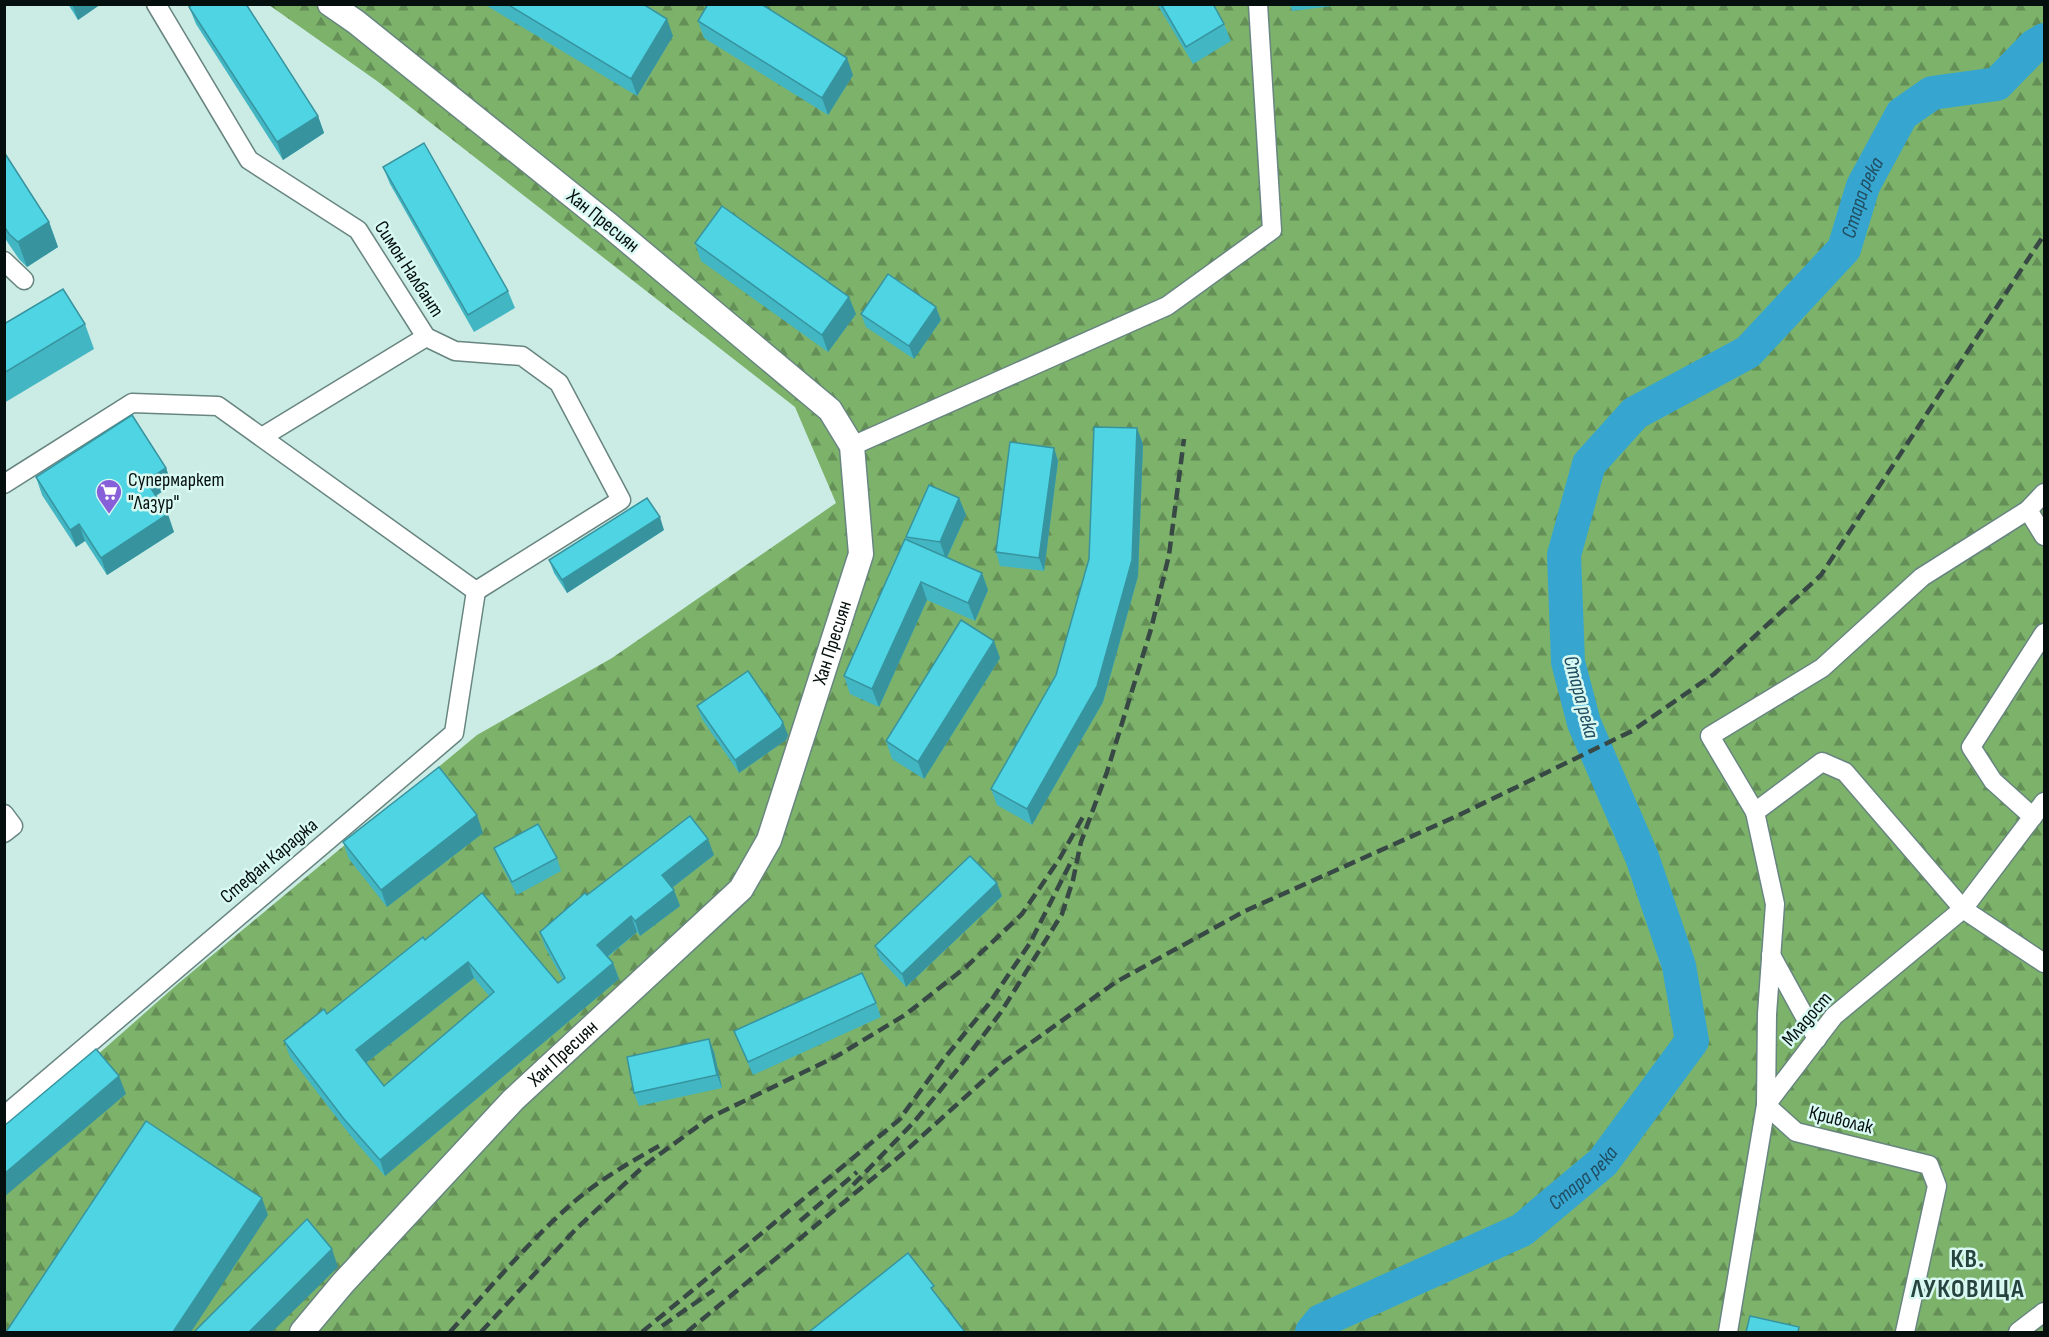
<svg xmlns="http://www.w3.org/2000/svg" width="2049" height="1337" font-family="'Sofia Sans Condensed',sans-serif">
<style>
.forest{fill:url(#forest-firs)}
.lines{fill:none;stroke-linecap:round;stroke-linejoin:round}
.river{stroke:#36a6d1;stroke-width:34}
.street-casing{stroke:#688580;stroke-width:21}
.secondary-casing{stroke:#688580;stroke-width:27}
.street{stroke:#fff;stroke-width:18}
.secondary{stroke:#fff;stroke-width:24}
.rail{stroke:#384845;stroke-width:4.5;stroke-dasharray:12 6;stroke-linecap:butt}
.wall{fill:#43b6c3;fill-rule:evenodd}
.shaded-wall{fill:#37949f}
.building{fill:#4ed4e3;stroke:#37949f;stroke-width:1.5;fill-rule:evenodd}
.labels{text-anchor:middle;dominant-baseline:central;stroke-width:5;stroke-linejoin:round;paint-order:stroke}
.street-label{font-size:20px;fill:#050f0d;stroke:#d8f8f2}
.poi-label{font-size:20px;fill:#050f0d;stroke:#d8f8f2;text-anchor:start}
.water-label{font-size:21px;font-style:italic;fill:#204d60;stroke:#d8f8f2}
.district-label{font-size:26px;font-weight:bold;letter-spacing:1.5px;fill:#27433e;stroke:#d8f8f2}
</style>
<defs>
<pattern id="forest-firs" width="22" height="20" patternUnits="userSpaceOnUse" patternTransform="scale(1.5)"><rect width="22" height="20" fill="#7cb26a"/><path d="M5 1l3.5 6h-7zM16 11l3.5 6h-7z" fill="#648f56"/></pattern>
</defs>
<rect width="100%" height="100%" fill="#cbebe5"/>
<path class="forest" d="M269,5H2044V1332H5L4,1137L180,982L477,735L612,658L836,503L795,407L377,81Z"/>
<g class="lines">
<path class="river" id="s1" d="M1312,1332L1321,1321L1522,1230L1603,1162L1692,1041L1679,966L1642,857L1584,723L1568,662L1564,555L1589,464L1635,413L1748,352L1844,249L1863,186L1902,114L1932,93L1997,84L2034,46L2044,40"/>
<g class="street-casing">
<g id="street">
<path d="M156,4L249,160L358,230L426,337L455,351L522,356L559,383L621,500L476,591"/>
<path d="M4,261L24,280"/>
<path d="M262,437L426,337"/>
<path d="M852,446L1167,306L1272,230L1258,4"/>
<path d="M4,484L132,403L218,406L476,591"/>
<path d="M2044,493L2028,510L1922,577L1822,668L1710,736L1755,812L1822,762L1845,772L1963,909L2044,963"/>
<path d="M2028,510L2044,536"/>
<path d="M1755,812L1775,904L1767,1014L1766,1105L1796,1132L1929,1165L1937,1186L1905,1332"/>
<path d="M4,814L13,826L4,833"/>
<path d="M2033,817L1993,781L1971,747L2044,633"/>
<path d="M1771,955L1817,1039"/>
<path d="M4,1116L454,733L476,591"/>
<path d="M1728,1332L1766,1105L1834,1016L1963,909L2044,802"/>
<path d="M2018,1332L2044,1312"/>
</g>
</g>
<g class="secondary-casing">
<g id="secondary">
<path id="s2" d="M302,1332L343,1283L513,1100L741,889L769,840L861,554L852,446L830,410L609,225L356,22L330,4"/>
</g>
</g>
<use href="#street" class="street"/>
<use href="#secondary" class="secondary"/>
<g class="rail">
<path d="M853,1185L914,1122L961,1065L1001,1012L1062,914L1073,880L1081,842L1107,772L1151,629L1169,555L1184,439"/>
<path d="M800,1221L857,1172"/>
<path d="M662,1326L714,1290"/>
<path d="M450,1332C488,1290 525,1246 567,1208C593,1184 628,1163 659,1146"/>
<path d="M481,1332L576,1229L645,1165L709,1118L837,1056L905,1015L966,967L1022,914L1060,858L1084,815"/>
<path d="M642,1332L899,1120L943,1060L988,1005L1030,943L1073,858"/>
<path d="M687,1332L901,1155L1004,1062L1116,982L1245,911L1457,816L1632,731L1714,674L1821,575L2044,235"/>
</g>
</g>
<g class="wall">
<path d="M68,4H101L78,20Z"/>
<path d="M484,4H643L673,36L637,96Z"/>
<path d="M1157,4H1213L1224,24L1231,41L1193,64Z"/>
<path d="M1290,4H1333V6L1292,11Z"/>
<path d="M189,7L318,116L324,133L283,160L196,24Z"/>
<path d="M698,21L853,75L828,115L704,38Z"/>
<path d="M4,152L49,222L58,247L27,267L19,259L4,237Z"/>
<path d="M383,167L508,291L515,308L474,332L390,184Z"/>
<path d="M695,243L856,314L828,352L701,261Z"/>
<path d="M861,314L941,320L914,359L866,327Z"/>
<path d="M4,324H85L94,349L4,403Z"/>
<path d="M1143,444L1138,576L1103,702L1032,825L997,805L991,789L1056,675Z"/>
<path d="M1054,448L1058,461L1044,571L1000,566L996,552Z"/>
<path d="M166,468L172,485L156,496L174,532L107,575L85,541L76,547L42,495L36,477Z"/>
<path d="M959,498L966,515L947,558L982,573L988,590L975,621L927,600L879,707L850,694L844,676L907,540L906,537Z"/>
<path d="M664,530L567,593L554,573L549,560Z"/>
<path d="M1000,658L924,779L892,759L886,741Z"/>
<path d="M697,706L788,735L786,740L739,773L702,719Z"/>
<path d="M483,833L387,907L349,859L343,842Z"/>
<path d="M494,848L557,858L561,871L517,895L499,861Z"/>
<path d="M714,855L672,888L680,906L640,936L637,932L608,957L613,963L619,979L385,1176L350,1135L290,1057L284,1041L327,1014L425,940L558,983L563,980L545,947L540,932L587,895ZM474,978L489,996L384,1086L366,1063Z"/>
<path d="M1002,896L906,987L880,959L875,946Z"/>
<path d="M876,1003L881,1017L753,1075L734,1031Z"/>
<path d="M709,1039L714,1052L722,1088L639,1106L634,1093Z"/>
</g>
<g class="shaded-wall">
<path d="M72,4H101L78,20Z"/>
<path d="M667,19L673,36L637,96L631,79Z"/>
<path d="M847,58L853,75L828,115L822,98Z"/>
<path d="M318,116L324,133L283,160L277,142Z"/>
<path d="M49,222L58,247L27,267L18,242Z"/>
<path d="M849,297L856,314L828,352L822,335Z"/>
<path d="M936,307L941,320L914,359L909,346Z"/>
<path d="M1137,428L1143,444L1138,576L1103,702L1032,825L1027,809Z"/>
<path d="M1054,448L1058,461L1044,571L1039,558Z"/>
<path d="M166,468L172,485L152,498L146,481Z"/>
<path d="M959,498L966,515L946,559L940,542Z"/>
<path d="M168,514L174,532L107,575L101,558Z"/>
<path d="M660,517L664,530L567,593L562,580Z"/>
<path d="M79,524L85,541L76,547L70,530Z"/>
<path d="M982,573L988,590L975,621L968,603Z"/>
<path d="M921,582L927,600L879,707L872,689Z"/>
<path d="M994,641L1000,658L924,779L918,762Z"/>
<path d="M783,722L788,735L786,740L739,773L735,760Z"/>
<path d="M477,815L483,833L387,907L381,890Z"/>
<path d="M708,839L714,855L668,891L662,875Z"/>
<path d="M997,883L1002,896L906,987L902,974Z"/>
<path d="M674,890L680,906L640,936L635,921Z"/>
<path d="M631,916L637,932L603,960L597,945Z"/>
<path d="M468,962L474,978L362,1066L356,1050Z"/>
<path d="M613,963L619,979L385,1176L380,1160Z"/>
<path d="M709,1039L714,1052L722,1088L717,1075Z"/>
<path d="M119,1076L126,1094L4,1197V1174Z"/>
<path d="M262,1198L268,1215L191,1332H173Z"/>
<path d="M332,1249L338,1267L272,1332H249Z"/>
</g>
<g class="building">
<path d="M193,4H246L318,116L277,142L189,7Z"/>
<path d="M507,4H643L667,19L631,79Z"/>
<path d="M708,4H761L847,58L822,98L698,21Z"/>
<path d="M1161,4H1213L1224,24L1186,47Z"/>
<path d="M424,143L508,291L468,315L383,167Z"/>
<path d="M4,152L49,222L18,242L9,234L4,226Z"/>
<path d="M722,206L849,297L822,335L695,243Z"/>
<path d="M888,274L936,307L909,346L861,314Z"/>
<path d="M63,289L85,324L4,373V324Z"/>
<path d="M132,415L166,468L146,481L168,514L101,558L79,524L70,530L36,477Z"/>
<path d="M1094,427L1137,428L1132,560L1097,686L1027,809L991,789L1056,675L1089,559Z"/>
<path d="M1010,442L1054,448L1039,558L996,552Z"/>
<path d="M929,485L959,498L940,542L906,537Z"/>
<path d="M647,498L660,517L562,580L549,560Z"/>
<path d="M905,539L982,573L968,603L921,582L872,689L844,676Z"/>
<path d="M961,620L994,641L918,762L886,741Z"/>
<path d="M748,671L783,722L781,727L735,760L697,706Z"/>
<path d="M439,767L477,815L381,890L343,842Z"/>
<path d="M690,816L708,839L662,875L674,890L635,921L631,916L597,945L613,963L380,1160L344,1119L284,1041L324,1009L327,1014L423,937L425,940L482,893L558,983L565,978L540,932L585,893L587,895ZM468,962L494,992L384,1086L356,1050Z"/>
<path d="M538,824L557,858L512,882L494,848Z"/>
<path d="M970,856L997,883L902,974L875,946Z"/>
<path d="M862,973L876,1003L748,1062L734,1031Z"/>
<path d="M709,1039L717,1075L634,1093L627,1057Z"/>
<path d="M96,1049L119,1076L4,1174V1126Z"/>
<path d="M146,1121L262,1198L173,1332H6Z"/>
<path d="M307,1219L332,1249L249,1332H194Z"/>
<path d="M908,1253L934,1286L931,1288L965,1332H809Z"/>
<path d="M1750,1316L1799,1327L1798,1332H1746Z"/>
</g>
<defs>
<g id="supermarket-pin" transform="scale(1.35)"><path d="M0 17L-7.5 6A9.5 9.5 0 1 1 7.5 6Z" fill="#875fd9" stroke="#d8f8f2"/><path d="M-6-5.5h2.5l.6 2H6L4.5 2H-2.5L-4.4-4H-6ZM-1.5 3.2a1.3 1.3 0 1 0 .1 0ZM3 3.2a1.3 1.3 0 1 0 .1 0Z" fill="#fff"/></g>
</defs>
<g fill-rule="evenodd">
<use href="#supermarket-pin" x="109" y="492"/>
</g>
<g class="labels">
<g class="street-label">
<text transform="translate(603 221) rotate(39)">Хан Пресиян</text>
<text transform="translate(409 269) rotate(57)">Симон Налбант</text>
<text stroke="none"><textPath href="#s2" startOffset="888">Хан Пресиян</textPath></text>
<text transform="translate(269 861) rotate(-40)">Стефан Караджа</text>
<text transform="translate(1807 1019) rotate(-49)">Младост</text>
<text stroke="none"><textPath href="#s2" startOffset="382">Хан Пресиян</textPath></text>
<text transform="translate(1841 1120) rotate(14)">Криволак</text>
</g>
<g class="poi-label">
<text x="128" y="480">Супермаркет<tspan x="128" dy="23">"Лазур"</tspan></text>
</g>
<g class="water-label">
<text stroke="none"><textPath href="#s1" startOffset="1485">Стара река</textPath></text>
<text transform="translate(1581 697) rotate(75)">Стара река</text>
<text stroke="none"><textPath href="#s1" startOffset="315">Стара река</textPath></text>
</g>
<g class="district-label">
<text x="1968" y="1259">КВ.<tspan x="1968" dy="30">ЛУКОВИЦА</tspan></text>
</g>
</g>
<rect width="2049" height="1337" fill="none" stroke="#050f0d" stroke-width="12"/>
</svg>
